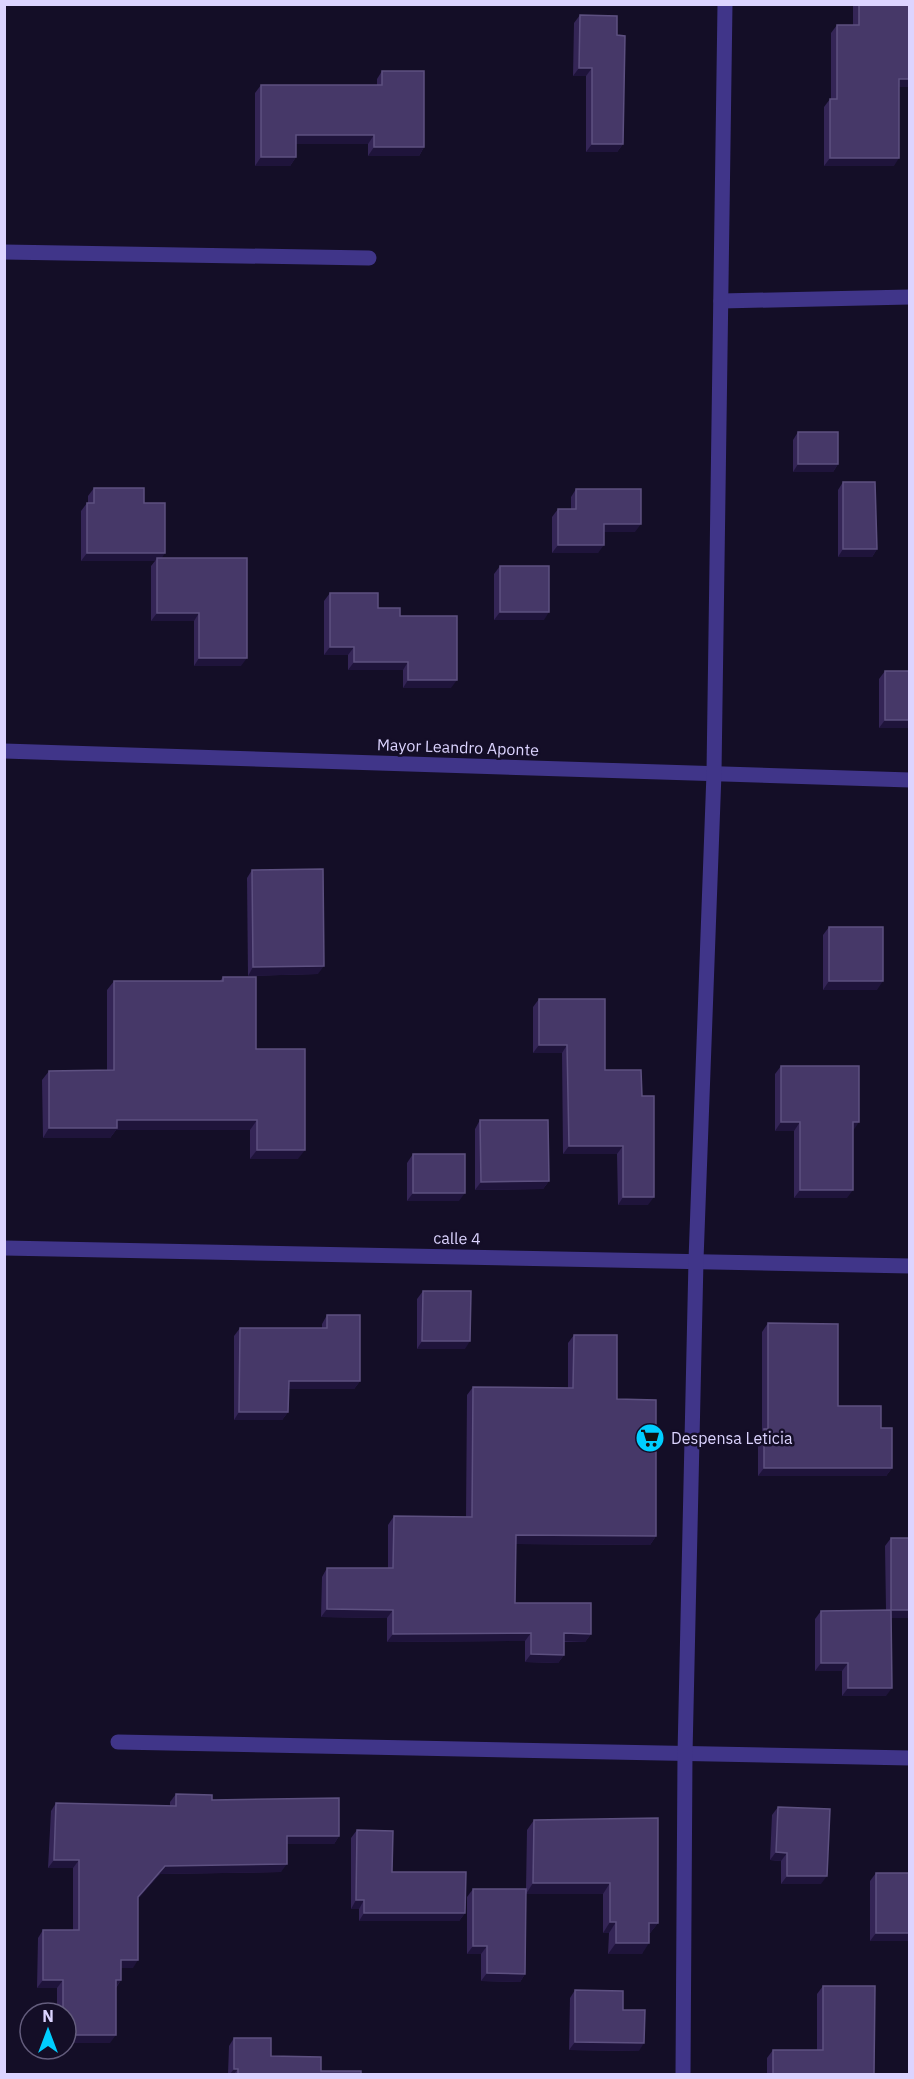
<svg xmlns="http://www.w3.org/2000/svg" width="914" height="2079" font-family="'IBM Plex Sans',sans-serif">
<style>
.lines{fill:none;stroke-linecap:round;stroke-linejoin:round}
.street{stroke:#403589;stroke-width:15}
.wall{fill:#342556}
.shaded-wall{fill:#1f143b}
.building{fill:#463868;stroke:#5d5080;stroke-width:1.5}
.labels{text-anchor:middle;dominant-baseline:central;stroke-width:5;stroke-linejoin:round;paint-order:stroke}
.street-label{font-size:16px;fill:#dcd4ff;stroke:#140e27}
.poi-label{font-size:16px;fill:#dcd4ff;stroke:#140e27;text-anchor:start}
</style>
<rect width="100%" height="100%" fill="#140e27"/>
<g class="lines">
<g class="street">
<path d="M4,252L369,258"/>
<path d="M721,301L910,297"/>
<path d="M4,751L910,780"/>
<path d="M4,1248L910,1266"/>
<path d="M118,1742L910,1758"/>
<path d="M683,2074L685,1754L696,1260L714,773L725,4"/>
</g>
</g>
<g class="wall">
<path d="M853,4H909V87H899L894,166H824V107L830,99H831V33L837,25H853Z"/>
<path d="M580,15L617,35L623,144L617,152H586V76H573L574,23Z"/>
<path d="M382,71L424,147L419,156H368V144H296V157L290,166H255V93L261,85H377V79Z"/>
<path d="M798,432L838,464L833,472H793V440Z"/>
<path d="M843,482L877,549L872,557H838V490Z"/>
<path d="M94,488L144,503L162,558L241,666H194V621H151V566L155,561H81V511L87,503H88V496Z"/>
<path d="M576,489L635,532H604L598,553H552V517L558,509H571V497Z"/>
<path d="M500,566L544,620H494V574Z"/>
<path d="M330,593L378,608L400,616L451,688H403V670H348V655H324V601Z"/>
<path d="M885,671L909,728H879V679Z"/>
<path d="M252,870L318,974L248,976L247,878Z"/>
<path d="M829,927L877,990H823V935Z"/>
<path d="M223,977L256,1049L298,1159H250V1130H116L110,1138H43L42,1080L49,1071L107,1070V990L114,981H220Z"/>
<path d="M539,999L605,1070L642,1096L648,1205H618L617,1154H563L562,1053H533V1007Z"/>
<path d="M781,1066L853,1130L847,1198H794V1131H775V1074Z"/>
<path d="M480,1120L549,1181L543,1189L475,1190V1129Z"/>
<path d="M413,1154L459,1201H407V1163Z"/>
<path d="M423,1291L465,1349H417V1299Z"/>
<path d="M327,1315L360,1381L354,1389H288V1412L282,1420H234V1336L240,1328H322V1324Z"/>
<path d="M768,1323L838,1406L881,1428L892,1468L886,1476H758V1437L762,1432V1332Z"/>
<path d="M574,1335L617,1399L656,1536L650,1545L516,1544L515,1603L591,1634L585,1642H564V1655L558,1663L525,1662V1641L387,1642V1618L321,1617L322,1577L327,1568H388V1525L394,1516L466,1517L467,1395L473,1387L568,1388V1343Z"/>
<path d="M891,1538H909V1618H891L886,1696H842V1671H815V1619L821,1611L886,1610L885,1546Z"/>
<path d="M176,1794L212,1800L339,1836L334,1844H287L281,1872L160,1874L138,1898L133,1968H121V1980L116,1988L110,2043H66V2013H57V1988H37L38,1938L43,1930H73V1868H48L51,1811L56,1803L170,1806V1802Z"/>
<path d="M778,1807L821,1884H781V1861L770,1860L772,1815Z"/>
<path d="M534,1820L658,1923L650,1933H649L642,1954H608L609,1933H603V1894H526L525,1974L520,1982L481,1981V1954H467V1897L473,1889H526L527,1830Z"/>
<path d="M357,1830L392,1872L465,1913L459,1921H359V1909H351V1838Z"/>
<path d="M876,1873L909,1941H870V1881Z"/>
<path d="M823,1986L874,2074H767V2058L773,2050H817V1994Z"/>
<path d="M575,1990L623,2010L639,2051L569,2050L570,1998Z"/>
<path d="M234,2038L271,2056L321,2071L361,2074H228L229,2046Z"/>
</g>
<g class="shaded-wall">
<path d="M579,68H592L586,76H573Z"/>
<path d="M899,79H909V87H894Z"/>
<path d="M296,135H374L368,144H290Z"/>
<path d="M592,144H623L617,152H586Z"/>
<path d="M374,147H424L419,156H368Z"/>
<path d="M261,157H296L290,166H255Z"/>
<path d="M830,158H899L894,166H824Z"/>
<path d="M798,464H838L833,472H793Z"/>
<path d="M604,524H641L635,532H598Z"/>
<path d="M558,545H604L598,553H552Z"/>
<path d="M843,549H877L872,557H838Z"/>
<path d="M87,553H165L160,561L157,558L155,561H81Z"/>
<path d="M500,612H549L544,620H494Z"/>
<path d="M157,613H199L194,621H151Z"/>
<path d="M330,647H354L348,655H324Z"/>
<path d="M199,658H247L241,666H194Z"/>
<path d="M354,662H408L403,670H348Z"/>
<path d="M408,680H457L451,688H403Z"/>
<path d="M885,720H909V728H879Z"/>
<path d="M324,966L318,974L248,976L253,967Z"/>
<path d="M829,981H883L877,990H823Z"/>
<path d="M539,1045H567L562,1053H533Z"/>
<path d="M117,1120H257L250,1130H116L110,1138H43L49,1128Z"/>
<path d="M781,1122H800L794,1131H775Z"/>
<path d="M853,1122H859L853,1131Z"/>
<path d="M569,1146H623L617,1154H563Z"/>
<path d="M257,1150H305L298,1159H250Z"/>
<path d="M549,1181L543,1189L475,1190L481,1182Z"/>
<path d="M800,1190H853L847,1198H794Z"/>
<path d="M413,1193H465L459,1201H407Z"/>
<path d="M623,1197H654L648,1205H618Z"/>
<path d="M422,1341H470L465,1349H417Z"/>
<path d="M289,1381H360L354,1389H283Z"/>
<path d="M239,1412H288L282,1420H234Z"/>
<path d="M764,1468H892L886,1476H758Z"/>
<path d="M516,1535L656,1536L650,1545L510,1544Z"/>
<path d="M327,1609L393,1610L387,1618L321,1617Z"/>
<path d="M891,1610H909V1618H886Z"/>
<path d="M531,1633L525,1641L387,1642L393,1634Z"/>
<path d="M564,1633L591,1634L585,1642L558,1641Z"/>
<path d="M531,1654L564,1655L558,1663L525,1662Z"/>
<path d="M821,1663H848L842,1671H815Z"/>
<path d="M848,1688H892L886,1696H842Z"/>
<path d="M287,1836H339L334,1844H281Z"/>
<path d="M776,1852L787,1853L781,1861L770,1860Z"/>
<path d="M54,1860H79L73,1868H48Z"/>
<path d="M287,1864L281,1872L160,1874L133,1905L138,1897L165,1866Z"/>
<path d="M787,1876H827L821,1884H781Z"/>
<path d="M533,1883H610L603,1894H526Z"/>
<path d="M356,1900H364L359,1909H351Z"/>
<path d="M364,1913H465L459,1921H359Z"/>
<path d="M610,1922H616L609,1933H603Z"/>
<path d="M649,1923H658L650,1933H642Z"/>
<path d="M876,1933H909V1941H870Z"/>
<path d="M616,1943H649L642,1954H608Z"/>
<path d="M473,1946H487L481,1954H467Z"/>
<path d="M121,1960H138L133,1968H115Z"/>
<path d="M487,1973L525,1974L520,1982L481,1981Z"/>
<path d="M43,1980H63L57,1988H37Z"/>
<path d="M116,1980H121L115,1988Z"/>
<path d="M66,2035H116L110,2043H66Z"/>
<path d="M575,2042L644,2043L639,2051L569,2050Z"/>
<path d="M234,2069H238L234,2074H230Z"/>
</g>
<g class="building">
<path d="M859,4H909V79H899V158H830V99H837V25H859Z"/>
<path d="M580,15L617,16V35L625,36L623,144H592V68H579Z"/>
<path d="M382,71H424V147H374V135H296V157H261V85H382Z"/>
<rect x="798" y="432" width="40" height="32"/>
<path d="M843,482H875L877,549H843Z"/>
<path d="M94,488H144V503H165V553H87V503H94Z"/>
<path d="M576,489H641V524H604V545H558V509H576Z"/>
<path d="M157,558H247V658H199V613H157Z"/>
<rect x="500" y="566" width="49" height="46"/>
<path d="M330,593H378V608H400V616H457V680H408V662H354V647H330Z"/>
<rect x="885" y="671" width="24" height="49"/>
<path d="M323,869L324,966L253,967L252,870Z"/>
<rect x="829" y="927" width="54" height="54"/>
<path d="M223,977H256V1049H305V1150H257V1120H117V1128H49V1071L114,1070V981H223Z"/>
<path d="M539,999H605V1070H641L642,1096H654V1197H623V1146H569L567,1045H539Z"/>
<path d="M781,1066H859V1122H853V1190H800V1122H781Z"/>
<path d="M480,1120H548L549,1181L481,1182Z"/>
<rect x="413" y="1154" width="52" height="39"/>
<path d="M423,1291H471L470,1341H422Z"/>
<path d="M327,1315H360V1381H289L288,1412H239L240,1328H327Z"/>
<path d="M768,1323L838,1324V1406H881V1428H892V1468H764V1429H768Z"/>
<path d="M574,1335H617V1399L656,1400V1536L516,1535L515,1603H591V1634L564,1633V1655L531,1654V1633L393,1634V1610L327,1609V1568H393L394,1516L472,1517L473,1387L573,1388Z"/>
<rect x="891" y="1538" width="18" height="72"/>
<path d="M891,1610L892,1688H848V1663H821V1611Z"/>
<path d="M176,1794L212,1795V1800L339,1798V1836H287V1864L165,1866L138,1897V1960H121V1980H116V2035H66V2013H63V1980H43V1930H79V1860H54L56,1803L176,1806Z"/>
<path d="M778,1807L830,1809L827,1876H787V1853L776,1852Z"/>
<path d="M658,1818V1923H649V1943H616V1922H610V1883H533L534,1820Z"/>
<path d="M357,1830L393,1831L392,1872H466L465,1913H364V1900H356Z"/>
<rect x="876" y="1873" width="33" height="60"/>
<path d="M473,1889H526L525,1974L487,1973V1946H473Z"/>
<path d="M823,1986H875L874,2074H773V2050H823Z"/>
<path d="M575,1990L623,1991V2010H645L644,2043L575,2042Z"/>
<path d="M234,2038H271V2056L321,2057V2071H361V2074H238V2069H234Z"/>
</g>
<defs>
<g id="supermarket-disc" transform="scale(1.5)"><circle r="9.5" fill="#00ceff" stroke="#140e27"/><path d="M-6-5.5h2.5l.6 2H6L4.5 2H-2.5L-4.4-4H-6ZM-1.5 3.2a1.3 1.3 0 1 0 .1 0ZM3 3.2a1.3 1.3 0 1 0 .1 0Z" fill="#111"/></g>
</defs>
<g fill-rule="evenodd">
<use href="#supermarket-disc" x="650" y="1438"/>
</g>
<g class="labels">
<g class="street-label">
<text transform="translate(458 747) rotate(2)">Mayor Leandro Aponte</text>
<text transform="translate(457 1238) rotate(1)">calle 4</text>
</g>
<g class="poi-label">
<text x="671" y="1438">Despensa Leticia</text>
</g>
</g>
<rect width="914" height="2079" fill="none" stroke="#dcd4ff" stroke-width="12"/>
<g transform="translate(48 2031)"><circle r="28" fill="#140e27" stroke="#645d7d" stroke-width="1.5"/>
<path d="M0-4.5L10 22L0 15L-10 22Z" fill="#00ceff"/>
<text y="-9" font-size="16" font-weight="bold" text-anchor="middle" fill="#dcd4ff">N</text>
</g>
</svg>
